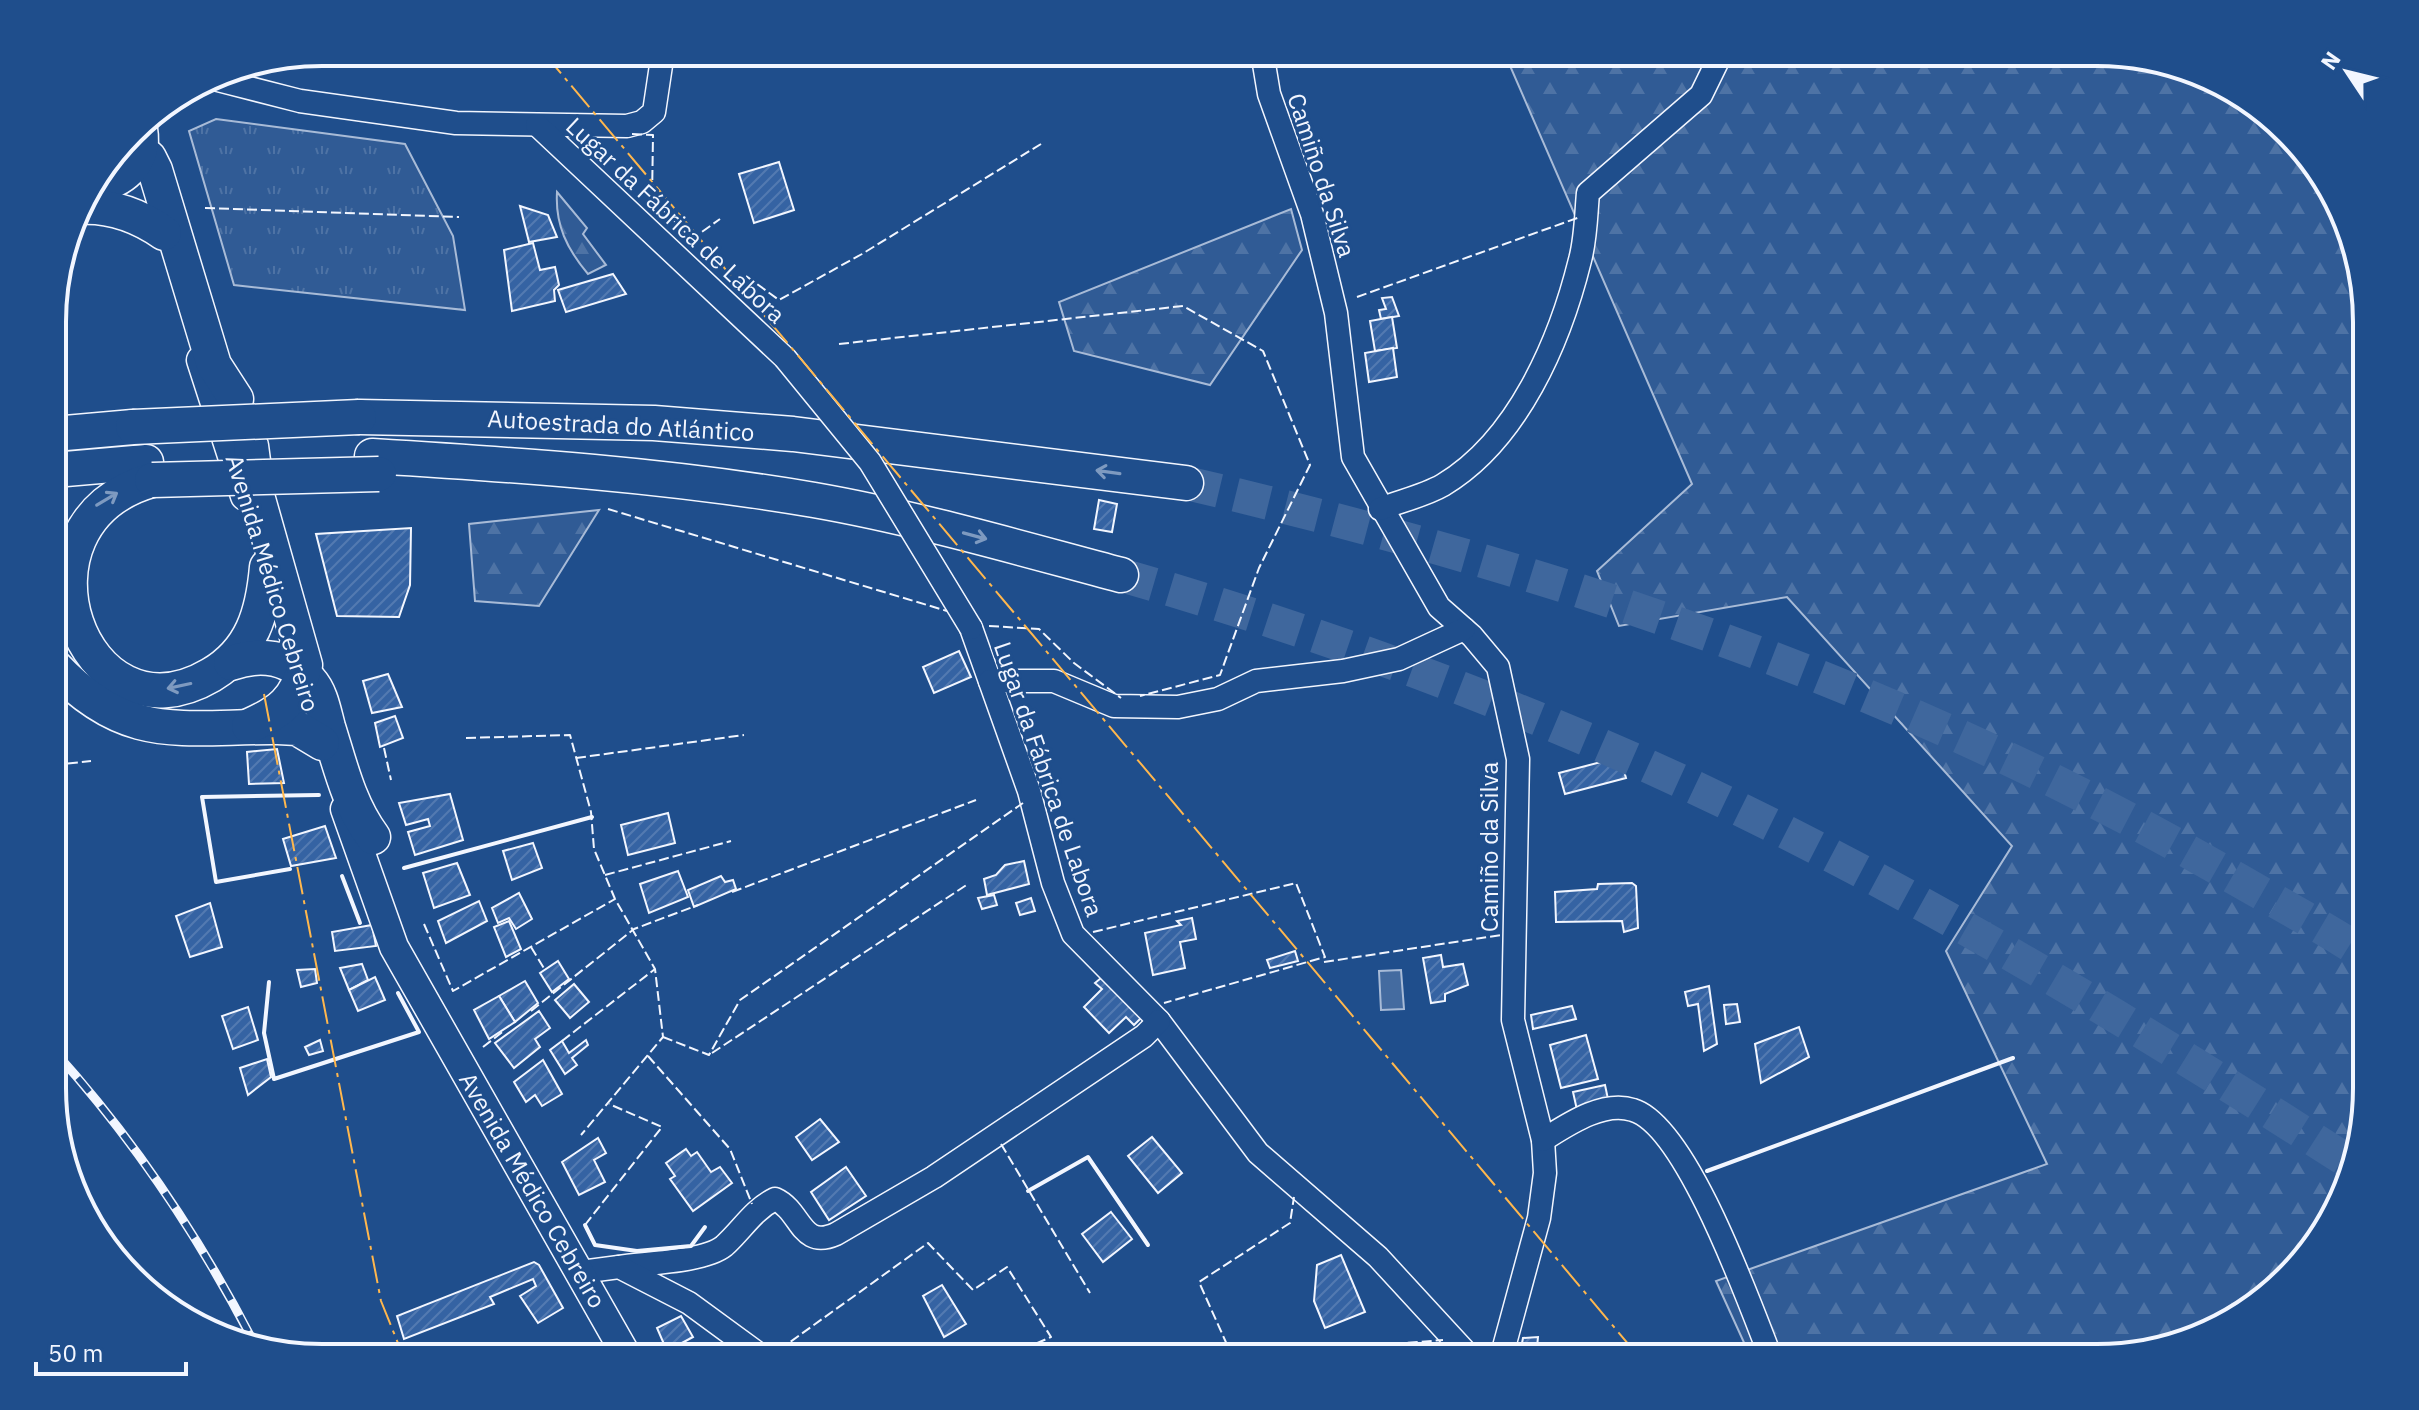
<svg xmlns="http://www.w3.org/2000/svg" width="2419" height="1410" font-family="'IBM Plex Sans',sans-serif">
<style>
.grass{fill:url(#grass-tufts);stroke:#a8bbd7;stroke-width:2}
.forest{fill:url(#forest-firs);stroke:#a8bbd7;stroke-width:2}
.water{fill:#446ba0;stroke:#a8bbd7;stroke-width:2}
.building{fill:url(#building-hatch);stroke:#f2f6ff;stroke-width:2}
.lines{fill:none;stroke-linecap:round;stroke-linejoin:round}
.highway-tunnel{stroke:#3f679d;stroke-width:34;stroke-dasharray:34 17;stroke-linecap:butt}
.minor-casing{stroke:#f2f6ff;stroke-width:25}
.major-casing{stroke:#f2f6ff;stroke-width:31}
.highway-casing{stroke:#f2f6ff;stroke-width:37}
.minor{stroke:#1f4e8c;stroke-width:22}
.major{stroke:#1f4e8c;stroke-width:28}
.highway{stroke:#1f4e8c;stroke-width:34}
.rail-casing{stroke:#f2f6ff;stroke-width:9}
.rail{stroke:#1f4e8c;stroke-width:6;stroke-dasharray:18;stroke-linecap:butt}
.minor-bridge-casing{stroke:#f2f6ff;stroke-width:25;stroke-linecap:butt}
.highway-bridge-casing{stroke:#f2f6ff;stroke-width:37;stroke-linecap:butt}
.minor-bridge{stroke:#1f4e8c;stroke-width:22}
.highway-bridge{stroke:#1f4e8c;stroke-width:34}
.fence{stroke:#f2f6ff;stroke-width:2;stroke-dasharray:10 4;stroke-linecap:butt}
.wall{stroke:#f2f6ff;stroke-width:4}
.power{stroke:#ffb74d;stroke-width:2;stroke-dasharray:28 6 4 6;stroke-linecap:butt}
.oneway{stroke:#7e9ac0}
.labels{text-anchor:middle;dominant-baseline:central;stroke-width:6;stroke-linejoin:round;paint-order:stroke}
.street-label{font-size:24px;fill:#f2f6ff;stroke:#1f4e8c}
.rim{fill:none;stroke:#f2f6ff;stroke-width:4}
</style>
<defs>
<pattern id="grass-tufts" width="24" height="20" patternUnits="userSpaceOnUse" patternTransform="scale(2)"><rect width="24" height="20" fill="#305b95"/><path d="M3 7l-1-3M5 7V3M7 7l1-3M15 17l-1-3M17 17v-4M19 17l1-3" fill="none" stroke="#4e73a5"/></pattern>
<pattern id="forest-firs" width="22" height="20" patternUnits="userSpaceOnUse" patternTransform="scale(2)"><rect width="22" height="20" fill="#305b95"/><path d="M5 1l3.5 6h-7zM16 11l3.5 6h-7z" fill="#4e73a5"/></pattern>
<pattern id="building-hatch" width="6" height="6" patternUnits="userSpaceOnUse" patternTransform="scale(2)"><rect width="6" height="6" fill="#3563a3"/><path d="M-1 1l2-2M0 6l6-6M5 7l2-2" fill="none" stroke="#537ab1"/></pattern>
</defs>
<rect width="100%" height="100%" fill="#1f4e8c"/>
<path class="grass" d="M216,119L405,144L453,236L465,310L234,285L189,131Z"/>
<g class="forest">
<path d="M1504,52H2098L2233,88L2322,172L2366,304V1106L2331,1224L2233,1322L2115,1357L1751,1358L1716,1281L2047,1164L1946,951L2012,846L1787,597L1619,626L1597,571L1692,484Z"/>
<path d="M557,192L587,228L583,234L606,265L588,274C567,249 555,225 557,192Z"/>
<path d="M1291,209L1302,250L1210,385L1074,351L1059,302Z"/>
<path d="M599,510L539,606L475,601L469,524Z"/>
</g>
<path class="water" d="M1401,970L1404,1009L1381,1010L1379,971Z"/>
<g class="building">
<path d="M779,162L794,210L754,223L739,174Z"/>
<path d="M520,206L548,215L557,237L529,242Z"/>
<path d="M533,243L540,270L555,267L559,285L554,290L555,301L512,311L504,250Z"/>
<path d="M613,274L626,294L566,312L558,290Z"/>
<path d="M1392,297L1399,316L1381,319L1379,310L1386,309L1382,298Z"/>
<path d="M1392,317L1397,348L1375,351L1370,321Z"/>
<path d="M1393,348L1397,377L1369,382L1365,353Z"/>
<path d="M1099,500L1117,504L1112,532L1094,529Z"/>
<path d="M411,528L410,585L399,617L337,616L316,534Z"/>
<path d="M959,651L971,677L934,693L923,667Z"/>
<path d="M388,674L402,707L372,713L363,681Z"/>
<path d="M395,716L403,738L380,747L375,723Z"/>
<path d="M277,749L284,783L249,784L247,752Z"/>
<path d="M1620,757L1626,778L1565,794L1559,773Z"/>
<path d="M450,794L463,840L415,855L408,832L430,826L428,819L406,825L399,803Z"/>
<path d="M668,813L675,843L628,855L621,825Z"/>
<path d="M325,826L336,858L291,866L283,839Z"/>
<path d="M533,843L542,868L512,880L503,851Z"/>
<path d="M1024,861L1029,884L987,895L984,879L996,875L1005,865Z"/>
<path d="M457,863L470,895L434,908L423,873Z"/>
<path d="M678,871L688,897L649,913L640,884Z"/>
<path d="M721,876L725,882L733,880L736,889L694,907L688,890Z"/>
<path d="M1632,883L1636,886L1638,928L1624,932L1622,921L1556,922L1555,892L1597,889L1598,884Z"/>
<path d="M519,893L532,919L516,929L509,918L498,923L492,908Z"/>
<path d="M994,895L997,905L982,909L978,898Z"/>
<path d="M1031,898L1035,911L1020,915L1016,903Z"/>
<path d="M479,901L487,921L446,943L438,921Z"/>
<path d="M210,903L222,947L190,957L176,916Z"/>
<path d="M1192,918L1196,939L1180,942L1185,968L1153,975L1145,933L1181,925L1177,921Z"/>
<path d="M509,921L521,949L506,957L494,927Z"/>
<path d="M372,925L376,946L335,951L332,932Z"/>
<path d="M1295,951L1298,961L1270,968L1267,960Z"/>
<path d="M1441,955L1443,967L1463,964L1468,985L1445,994V1001L1431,1003L1423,958Z"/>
<path d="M558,961L569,979L552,992L540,973Z"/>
<path d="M362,964L368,980L349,990L340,968Z"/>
<path d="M315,969L317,983L301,987L297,970Z"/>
<path d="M375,977L385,1000L358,1011L349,990Z"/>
<path d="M1101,978L1142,1017L1134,1025L1126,1017L1109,1033L1084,1007L1102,989L1095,983Z"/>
<path d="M525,981L538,1003L515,1022L499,996Z"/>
<path d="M574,984L589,1002L570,1018L555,1000Z"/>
<path d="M1709,986L1717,1044L1704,1051L1698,1004L1688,1006L1685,992Z"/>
<path d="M499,996L515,1022L489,1039L474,1010Z"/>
<path d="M1737,1004L1740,1022L1726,1024L1724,1005Z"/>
<path d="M1572,1006L1576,1019L1533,1029L1531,1015Z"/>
<path d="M248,1007L258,1040L233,1049L222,1016Z"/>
<path d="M539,1011L550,1028L535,1039L540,1047L514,1068L495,1043Z"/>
<path d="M1799,1027L1809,1057L1761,1083L1755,1044Z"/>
<path d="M1586,1035L1598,1079L1561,1088L1550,1045Z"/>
<path d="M320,1040L323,1051L309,1055L305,1047Z"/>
<path d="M586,1040L588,1045L572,1058L577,1065L565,1074L550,1050L562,1041L569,1053Z"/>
<path d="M267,1059L271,1077L248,1095L240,1068Z"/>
<path d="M543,1060L562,1094L542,1106L535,1095L526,1102L514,1082Z"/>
<path d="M1605,1085L1608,1099L1577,1110L1573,1092Z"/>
<path d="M820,1119L839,1142L812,1160L796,1137Z"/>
<path d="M1152,1137L1182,1173L1158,1193L1128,1156Z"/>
<path d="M598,1138L606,1153L594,1160L605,1182L579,1195L562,1162Z"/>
<path d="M686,1149L691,1156L697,1152L711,1172L720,1167L732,1183L693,1211L670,1179L675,1176L666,1163Z"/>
<path d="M846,1167L866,1196L829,1220L811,1192Z"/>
<path d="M1111,1212L1132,1239L1103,1262L1082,1234Z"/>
<path d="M1341,1255L1365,1312L1325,1328L1314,1301L1317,1265Z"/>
<path d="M534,1262L539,1265L563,1308L538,1323L520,1296L536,1286L533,1279L490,1297L494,1304L404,1339L397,1316Z"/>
<path d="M942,1285L966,1324L944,1337L923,1296Z"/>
<path d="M681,1316L693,1337L667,1351L657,1328Z"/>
<path d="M1538,1337L1536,1358H1519L1523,1338Z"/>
</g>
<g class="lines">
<g class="highway-tunnel">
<path d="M1186,483C1555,569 1905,686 2233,877C2278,903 2323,927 2366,955"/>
<path d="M1121,575C1327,634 1532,709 1725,802C1942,907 2147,1032 2349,1162"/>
</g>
<g class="minor-casing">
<g id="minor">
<path d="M1262,52L1269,94L1312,214L1336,313L1353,457L1439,607L1472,636L1498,667L1518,759L1513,1020L1543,1140L1545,1173L1539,1218L1501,1358"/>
<path d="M210,78L300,101L456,123L627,126L642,122L654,112L663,52"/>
<path d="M537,125L785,358"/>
<path d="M1380,509C1400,501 1424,496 1443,485C1518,440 1560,341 1580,260C1586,238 1586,214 1588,193L1701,95L1722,52"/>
<path d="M971,628L1029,791L1053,883L1073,934L1159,1021L1258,1153L1378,1257L1471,1358"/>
<path d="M990,681H1054L1114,706L1178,707L1218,699L1256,681L1343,671L1399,659L1464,629"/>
<path d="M1543,1140C1567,1125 1603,1100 1633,1110C1687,1126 1750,1305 1771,1358"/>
<path d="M619,1267C645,1263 704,1262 724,1246C742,1230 753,1210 775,1199C802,1211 800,1250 836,1234L934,1177L1144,1036L1159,1021"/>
<path d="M581,1272L619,1267L689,1303L764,1358"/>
<path d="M337,1358H365"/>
</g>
</g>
<g class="major-casing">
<g id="major">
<path d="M201,360L245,496"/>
<path d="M345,809L394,947L628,1358"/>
</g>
</g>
<g class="highway-casing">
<g id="highway">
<path d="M127,141L149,158L155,170L214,365L236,399"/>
<path d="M91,187C121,182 146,164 140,129"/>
<path d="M79,207C111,205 138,215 164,233"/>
<path d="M359,417L654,423L793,434L1186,483"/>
<path d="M54,434L133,427"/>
<path d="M372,456C520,465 667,475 814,500C917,518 1019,548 1121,575"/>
<path d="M54,470L146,462"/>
<path d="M152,480C0,523 82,751 211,675C252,651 263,613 267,567"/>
<path d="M231,663C260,653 289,656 310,681C321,693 324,713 328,727C340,765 349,805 373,837"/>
<path d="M54,666C128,745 182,726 278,727L297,728L322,743"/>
<path d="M249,726C279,713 297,700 305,665L258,499L251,446"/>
</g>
</g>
<use href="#minor" class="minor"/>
<use href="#major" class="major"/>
<use href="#highway" class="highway"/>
<g class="rail-casing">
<path id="rail" d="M54,1051C132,1137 199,1237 252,1339"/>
</g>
<use href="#rail" class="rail"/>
<g class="minor-bridge-casing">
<path id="minor-bridge" d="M785,358L870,462L971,628"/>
</g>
<g class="highway-bridge-casing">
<g id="highway-bridge">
<path d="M133,427L359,417"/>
<path d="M152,480L379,474"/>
</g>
</g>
<use href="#minor-bridge" class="minor-bridge"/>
<use href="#highway-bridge" class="highway-bridge"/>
<g class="fence">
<path d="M632,134L653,135L652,199L692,239L720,219"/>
<path d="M205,208L459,217"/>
<path d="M746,276L779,300L862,254L1041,144"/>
<path d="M1357,297L1580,217"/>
<path d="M839,344L1183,306L1263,351L1310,465L1259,568L1220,675L1140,696"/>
<path d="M608,509L947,611"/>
<path d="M989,626L1039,629L1074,663L1121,698"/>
<path d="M466,738L570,735L591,812L594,849L615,899L655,969L663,1037L581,1135"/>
<path d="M384,748L391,780"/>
<path d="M576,758L744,735"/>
<path d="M54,765L91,761"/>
<path d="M605,875L731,841"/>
<path d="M732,892L976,800"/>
<path d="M424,924L453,991L615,899"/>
<path d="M1093,932L1296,883L1325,957L1164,1003"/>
<path d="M531,947L545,970"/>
<path d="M1324,962L1501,935"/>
<path d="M531,1011L634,929L698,905"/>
<path d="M663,1037L709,1055L740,1000L1023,803"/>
<path d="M562,1041L655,969"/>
<path d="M483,1047L505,1030"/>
<path d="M712,1053L968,884"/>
<path d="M648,1056L730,1149L752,1204"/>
<path d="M1001,1144L1090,1293"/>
<path d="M585,1225L662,1127L609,1104"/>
<path d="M790,1358L779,1350L928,1243L973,1290L1007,1267L1051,1337L1003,1358"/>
<path d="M1233,1358L1199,1282L1290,1223L1294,1197"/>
<path d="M1283,1358L1315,1350L1443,1340"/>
</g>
<g class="wall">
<path d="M404,868L592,817"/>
<path d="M290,869L216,882L202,797L319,795"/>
<path d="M342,876L360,923"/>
<path d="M269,982L264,1033L274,1079L419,1032L398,993"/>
<path d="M1707,1171L2013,1058"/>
<path d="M1028,1191L1088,1157L1148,1245"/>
<path d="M585,1225L595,1245L637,1251L691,1246L705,1227"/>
</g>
<g class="power">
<path d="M543,52L1640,1358"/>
<path d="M264,694L381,1301L404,1358"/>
</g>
</g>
<defs><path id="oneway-shaft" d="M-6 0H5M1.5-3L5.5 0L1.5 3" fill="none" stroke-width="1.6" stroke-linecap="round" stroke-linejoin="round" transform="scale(2)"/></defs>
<g class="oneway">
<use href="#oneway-shaft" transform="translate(1108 472) rotate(-172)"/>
<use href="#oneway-shaft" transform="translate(107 499) rotate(-31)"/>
<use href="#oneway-shaft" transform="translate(975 536) rotate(15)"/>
<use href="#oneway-shaft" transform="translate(179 686) rotate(168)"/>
</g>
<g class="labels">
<g class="street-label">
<text transform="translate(1322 175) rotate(72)">Camiño da Silva</text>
<text transform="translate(676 220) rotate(43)">Lugar da Fábrica de Labora</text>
<text transform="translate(621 425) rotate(3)">Autoestrada do Atlántico</text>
<text transform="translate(273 583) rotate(73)">Avenida Médico Cebreiro</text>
<text transform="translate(1049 779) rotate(71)">Lugar da Fábrica de Labora</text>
<text transform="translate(1489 847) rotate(-90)">Camiño da Silva</text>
<text transform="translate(533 1190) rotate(60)">Avenida Médico Cebreiro</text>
</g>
</g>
<path d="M0 0H2419V1410H0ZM322 66H2097A256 256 0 0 1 2353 322V1088A256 256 0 0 1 2097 1344H322A256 256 0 0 1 66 1088V322A256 256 0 0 1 322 66Z" fill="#1f4e8c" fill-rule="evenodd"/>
<path class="rim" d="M322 66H2097A256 256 0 0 1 2353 322V1088A256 256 0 0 1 2097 1344H322A256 256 0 0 1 66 1088V322A256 256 0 0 1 322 66Z"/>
<g transform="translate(2347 72) rotate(305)" stroke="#1f4e8c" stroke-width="6" paint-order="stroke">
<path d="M0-6L14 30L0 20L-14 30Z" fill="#f2f6ff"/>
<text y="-12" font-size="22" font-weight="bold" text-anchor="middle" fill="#f2f6ff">N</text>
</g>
<path d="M36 1362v12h150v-12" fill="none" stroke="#f2f6ff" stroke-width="4"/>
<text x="48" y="1362" font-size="24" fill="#f2f6ff" stroke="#1f4e8c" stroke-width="6" paint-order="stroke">50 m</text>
</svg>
